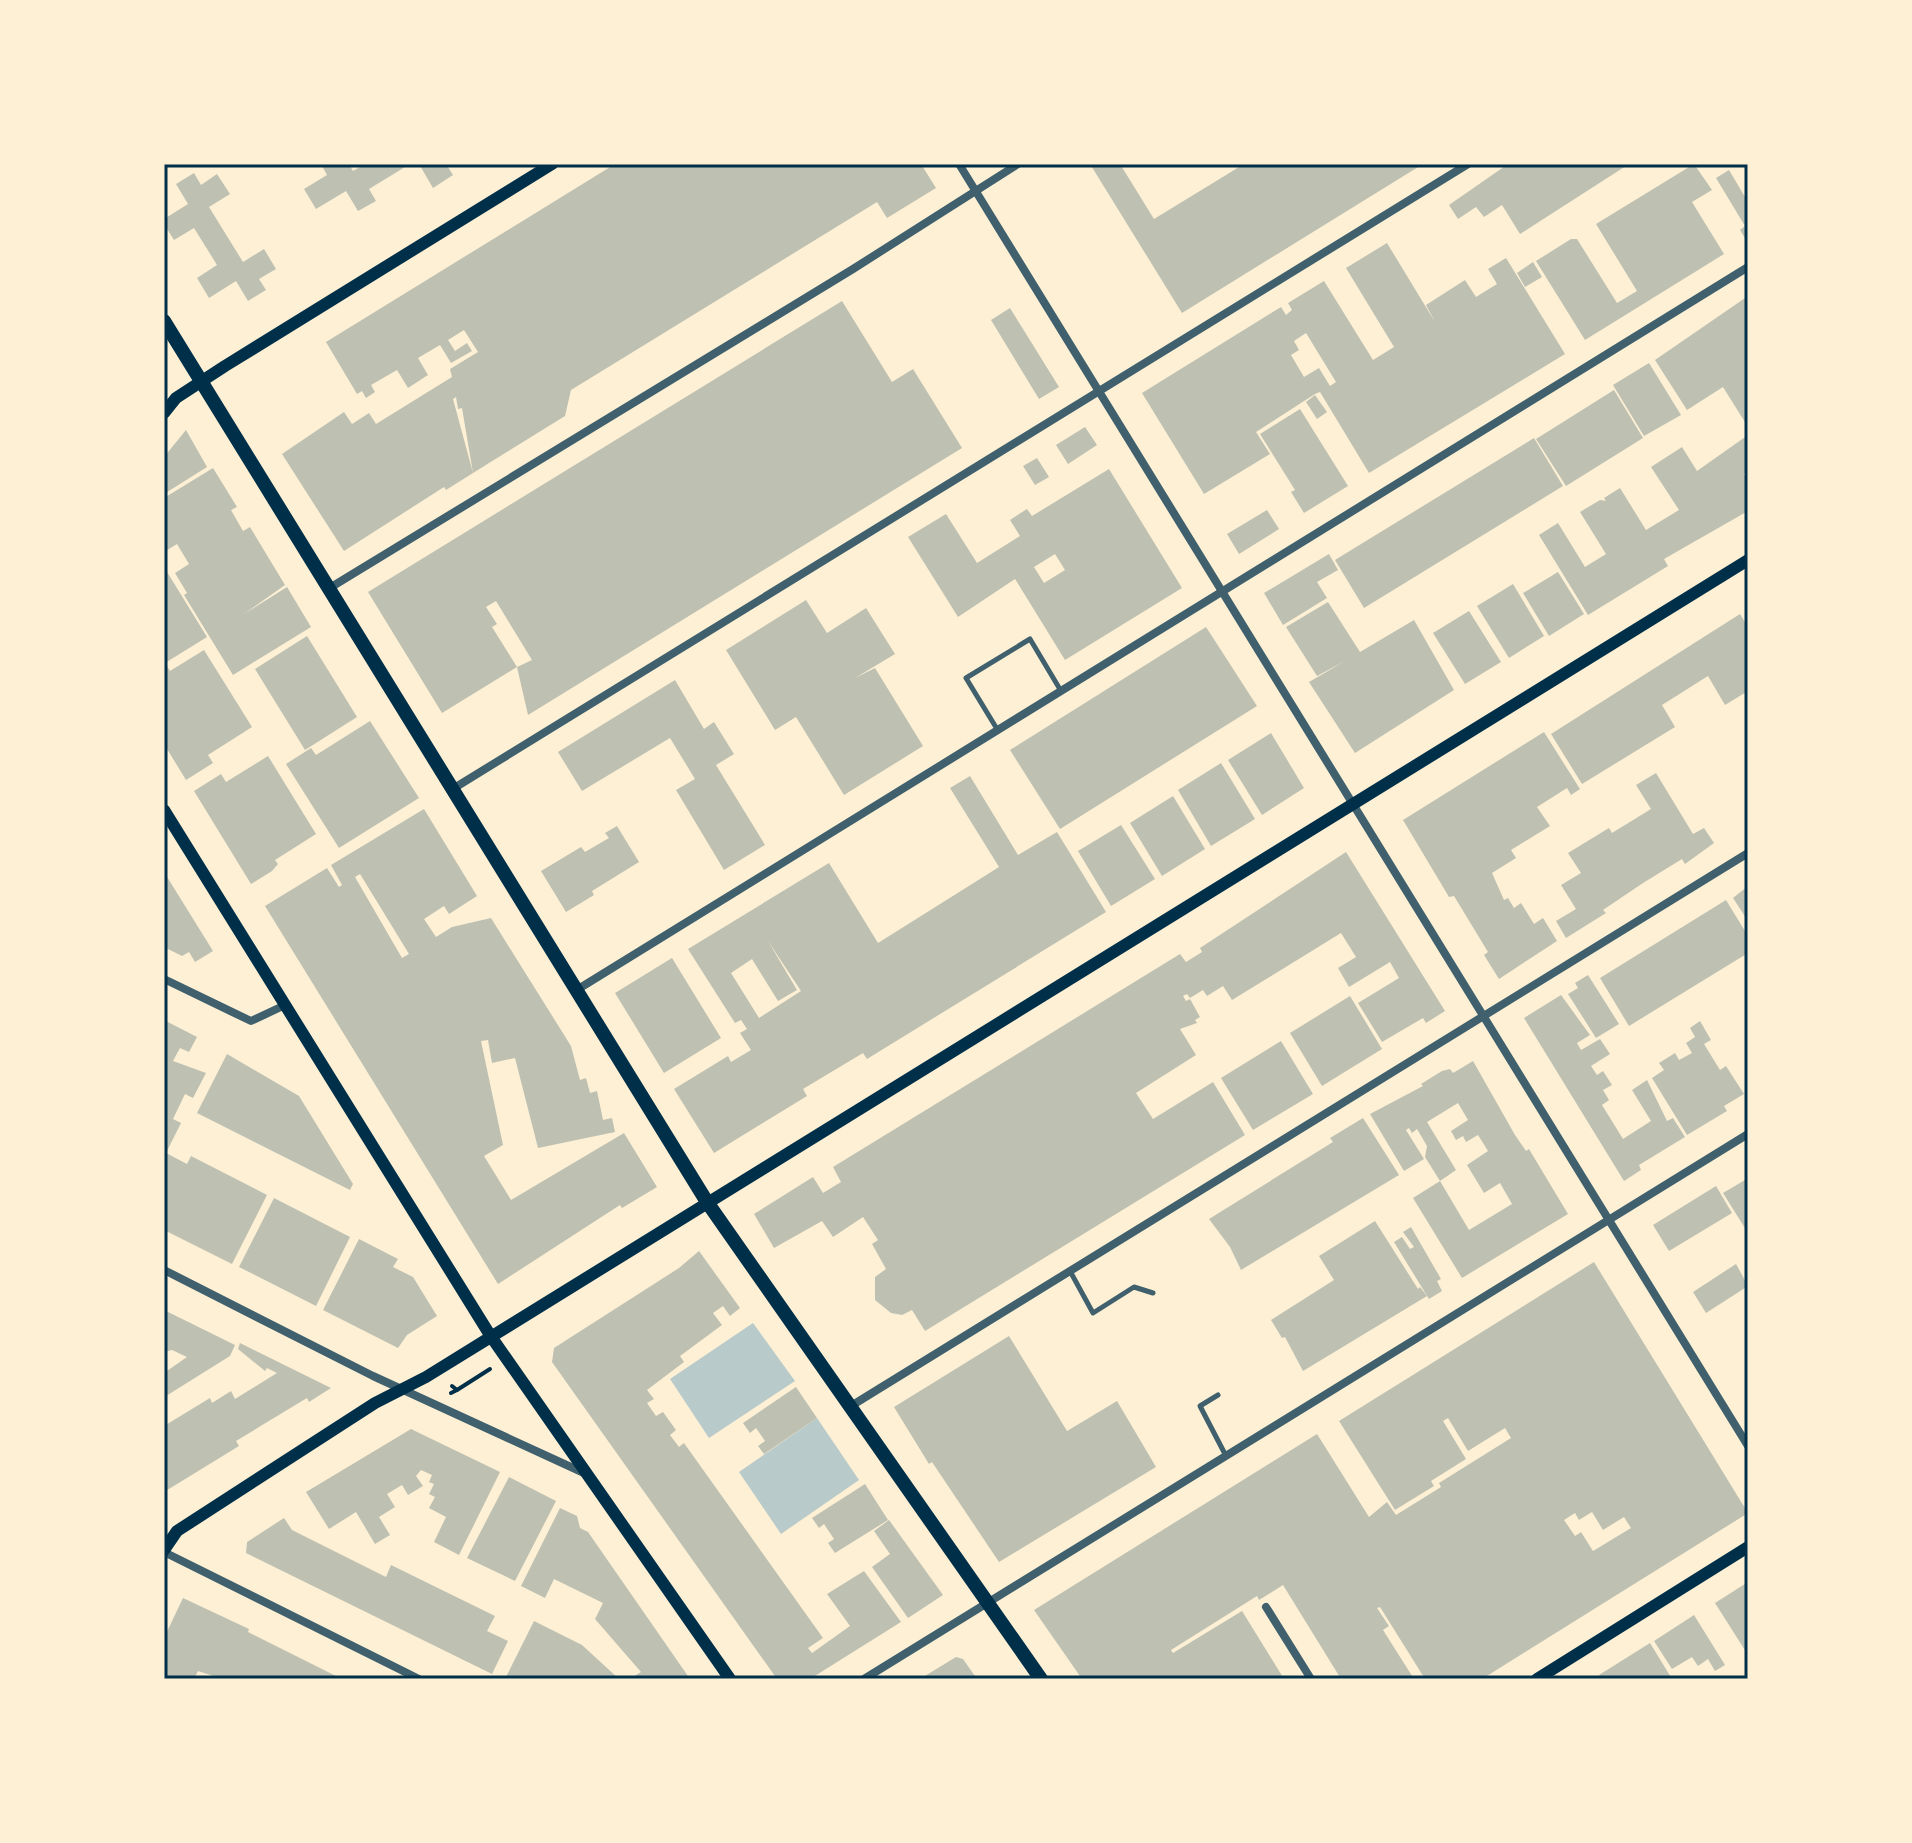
<svg xmlns="http://www.w3.org/2000/svg" width="1912" height="1843" font-family="'DejaVu Sans',sans-serif">
<style>
.green{fill:#b9caca}
.building{fill:#bec0b2;fill-rule:evenodd}
.lines{fill:none;stroke-linecap:round;stroke-linejoin:round}
.path{stroke:#003049;stroke-width:4}
.service{stroke:#3f606c;stroke-width:5}
.minor{stroke:#3f606c;stroke-width:8}
.secondary{stroke:#003049;stroke-width:12}
.primary{stroke:#003049;stroke-width:14}
.neatline{fill:none;stroke:#003049;stroke-width:3}
</style>
<rect width="100%" height="100%" fill="#fdf0d5"/>
<g class="green">
<path d="M753,1323L795,1381L709,1438L670,1379Z"/>
<path d="M817,1418L859,1480L781,1534L739,1472Z"/>
</g>
<g class="building">
<path d="M321,164H349L353,171L365,164H410L369,189L376,201L358,211L346,191L316,209L304,189L327,175Z"/>
<path d="M419,164H446L453,175L433,188Z"/>
<path d="M615,164H921L936,188L887,218L877,202L571,390L565,416L473,473L462,408L458,409L456,397L453,399L473,473L446,490L444,487L344,551L282,454L344,412L352,424L369,413L376,424L452,377L450,369L478,352L464,330L448,340L455,351L467,343L472,351L451,363L440,345L418,358L428,375L408,388L397,370L371,385L375,392L366,398L362,391L357,394L326,342Z"/>
<path d="M1090,164H1120L1154,219L1244,164H1423L1182,313Z"/>
<path d="M1508,164H1629L1520,234L1502,205L1484,217L1476,207L1458,219L1449,205Z"/>
<path d="M1694,164L1712,190L1692,202L1724,254L1585,340L1536,261L1571,239H1577L1617,303L1637,291L1596,224Z"/>
<path d="M1729,170L1748,202V243L1740,230L1745,226L1716,178Z"/>
<path d="M194,173L201,185L217,174L230,194L209,207L243,262L264,249L276,269L259,279L266,290L248,301L236,281L209,298L197,278L217,265L194,228L174,240L164,224V219L188,204L176,184Z"/>
<path d="M1387,243L1435,322L1426,305L1465,280L1476,297L1497,284L1488,269L1506,258L1565,354L1369,473L1320,392L1315,394L1256,432L1270,454L1204,494L1142,393L1281,307L1286,315L1292,310L1288,303L1324,281L1373,360L1394,347L1346,268ZM1306,333L1336,382L1330,386L1319,368L1304,377L1291,355L1299,350L1294,341Z"/>
<path d="M1533,262L1542,277L1525,287L1517,273Z"/>
<path d="M1748,296V427L1723,387L1687,410L1655,360Z"/>
<path d="M842,301L892,382L913,369L962,448L528,715L517,667L442,713L368,592ZM496,601L532,660L517,667L492,627L497,624L486,607Z"/>
<path d="M1010,308L1059,387L1039,399L991,320Z"/>
<path d="M1649,363L1681,415L1644,436L1613,385Z"/>
<path d="M1614,390L1643,438L1566,486L1536,439Z"/>
<path d="M1315,395L1327,412L1317,419L1306,402Z"/>
<path d="M1300,409L1348,486L1304,513L1291,492L1295,490L1260,434Z"/>
<path d="M1085,427L1097,445L1068,464L1056,445Z"/>
<path d="M186,430L207,467L164,494V457Z"/>
<path d="M1748,435V475L1746,471L1744,475H1748V511L1664,559L1668,566L1588,615L1539,535L1558,523L1585,567L1606,554L1580,512L1600,500L1606,501L1604,498L1620,488L1646,530L1679,510L1651,467L1682,447L1697,471Z"/>
<path d="M1534,438L1563,486L1364,608L1335,560Z"/>
<path d="M1037,458L1049,477L1035,485L1023,466Z"/>
<path d="M213,468L237,507L231,510L243,531L250,527L285,585L244,614L287,587L311,627L233,675L184,595L187,593L175,573L189,564L177,544L164,552V498Z"/>
<path d="M1109,469L1182,588L1065,660L1015,579L958,617L908,537L946,514L977,563L1020,536L1010,520L1027,509L1032,516ZM1055,554L1065,570L1044,583L1034,567Z"/>
<path d="M1267,510L1279,529L1239,554L1227,534Z"/>
<path d="M1329,554L1338,570L1317,582L1327,598L1283,625L1264,593Z"/>
<path d="M164,567L207,637L165,663L170,671L204,650L252,727L208,755L213,763L186,780L164,744Z"/>
<path d="M1558,572L1584,614L1549,636L1523,593Z"/>
<path d="M1513,584L1544,636L1509,658L1477,606Z"/>
<path d="M806,600L827,633L866,608L895,654L855,678L875,668L923,746L844,795L796,717L775,730L726,650Z"/>
<path d="M1328,602L1360,652L1414,620L1454,690L1355,753L1309,682L1345,661L1317,676L1286,627Z"/>
<path d="M1469,611L1501,662L1465,684L1433,633Z"/>
<path d="M1740,614L1748,627V691L1725,705L1708,676L1662,705L1675,727L1582,784L1551,734Z"/>
<path d="M1206,627L1257,706L1060,829L1010,750Z"/>
<path d="M307,636L357,717L305,750L255,669Z"/>
<path d="M675,680L704,729L714,722L734,754L716,765L765,845L724,870L676,790L695,779L670,738L582,791L558,752Z"/>
<path d="M370,721L419,798L339,848L286,764L311,748L316,755Z"/>
<path d="M1544,732L1580,789L1571,795L1567,788L1537,807L1550,826L1511,850L1516,858L1492,873L1504,900L1508,898L1514,908L1521,903L1534,924L1543,918L1557,941L1499,979L1484,955L1488,952L1454,896L1449,897L1403,820Z"/>
<path d="M1271,733L1304,788L1262,815L1228,760Z"/>
<path d="M268,756L316,834L275,860L278,864L272,871L251,884L194,791L221,774L226,782Z"/>
<path d="M1221,763L1255,819L1211,846L1178,790Z"/>
<path d="M1656,773L1693,834L1704,828L1714,843L1685,864L1682,859L1643,883L1603,910L1606,913L1566,938L1556,921L1576,909L1561,885L1581,873L1568,853L1609,828L1612,833L1651,809L1636,785Z"/>
<path d="M970,776L1018,855L1057,832L1106,912L867,1059L863,1053L803,1089L807,1096L714,1153L674,1089L728,1056L731,1062L751,1050L740,1033L747,1029L741,1020L735,1023L688,949L829,863L878,943L999,867L950,788ZM768,941L801,991L759,1018L731,973L752,959L778,1001L797,990Z"/>
<path d="M1173,796L1205,849L1162,876L1130,823Z"/>
<path d="M424,809L477,896L449,914L444,906L424,919L436,937L452,927L491,918L571,1046L580,1080L586,1078L590,1093L597,1091L603,1120L612,1118L615,1132L538,1148L515,1058L492,1063L488,1040L481,1041L503,1145L484,1156L511,1200L624,1133L657,1187L622,1208L620,1205L498,1284L265,906L327,868L339,887L342,885L331,865ZM360,874L409,954L402,958L355,877Z"/>
<path d="M1121,825L1155,879L1111,906L1078,851Z"/>
<path d="M617,826L639,862L592,891L594,895L566,912L541,871L581,847L585,852L609,838L605,833Z"/>
<path d="M1346,852L1445,1011L1426,1023L1423,1018L1382,1042L1358,1003L1399,978L1390,962L1349,987L1338,968L1356,957L1341,933L1232,1000L1223,986L1207,996L1203,990L1190,998L1187,994L1183,996L1186,1001L1190,999L1200,1017L1195,1020L1197,1023L1180,1029L1196,1055L1136,1093L1153,1119L1213,1082L1245,1135L925,1331L912,1310L902,1315L891,1313L875,1300V1277L886,1269L872,1244L878,1240L863,1217L833,1237L822,1221L774,1248L754,1214L813,1177L823,1193L841,1182L833,1167L1180,954L1186,962L1202,952L1200,948Z"/>
<path d="M164,872L213,951L195,962L189,952L182,956L164,947Z"/>
<path d="M1748,886V921L1733,898Z"/>
<path d="M1726,900L1748,936V953L1629,1026L1600,978Z"/>
<path d="M672,958L721,1038L664,1073L615,993Z"/>
<path d="M1588,975L1619,1024L1596,1038L1568,994L1578,988L1575,983Z"/>
<path d="M1561,995L1590,1035L1577,1043L1581,1050L1600,1039L1610,1054L1591,1066L1597,1075L1603,1071L1612,1085L1603,1090L1609,1100L1602,1105L1623,1139L1651,1121L1632,1090L1647,1080L1667,1121L1673,1118L1685,1137L1639,1165L1641,1170L1624,1181L1524,1018Z"/>
<path d="M1350,996L1382,1049L1322,1086L1290,1033Z"/>
<path d="M164,1020L197,1037L189,1052L180,1048L173,1061L206,1073L193,1098L185,1094L173,1119L181,1123L166,1153L187,1164L191,1156L267,1195L232,1264L164,1230Z"/>
<path d="M1700,1021L1711,1040L1704,1044L1720,1070L1726,1066L1744,1094L1724,1106L1727,1111L1687,1135L1652,1078L1664,1070L1659,1063L1675,1053L1679,1060L1692,1053L1686,1043L1695,1037L1690,1028Z"/>
<path d="M1281,1041L1313,1094L1253,1130L1221,1078Z"/>
<path d="M227,1054L299,1096L353,1184L350,1190L197,1113Z"/>
<path d="M1473,1061L1515,1135L1526,1151L1529,1149L1568,1214L1462,1278L1413,1198L1440,1181L1469,1230L1512,1204L1500,1183L1484,1193L1467,1165L1488,1151L1478,1135L1466,1142L1463,1136L1456,1140L1451,1131L1468,1120L1458,1103L1427,1122L1456,1170L1440,1181L1425,1157L1427,1146L1417,1129L1412,1133L1409,1128L1406,1130L1424,1159L1404,1171L1370,1114L1423,1086L1421,1084L1442,1071L1450,1069L1453,1073Z"/>
<path d="M1363,1118L1399,1175L1241,1270L1230,1247L1209,1219L1333,1142L1330,1138Z"/>
<path d="M1745,1180L1748,1184V1233L1723,1193Z"/>
<path d="M1716,1186L1732,1213L1669,1251L1653,1225Z"/>
<path d="M274,1198L350,1237L316,1306L239,1267Z"/>
<path d="M1375,1221L1418,1289L1420,1287L1427,1296L1303,1371L1285,1337L1282,1338L1271,1320L1334,1280L1319,1256Z"/>
<path d="M1411,1227L1441,1279L1437,1281L1442,1291L1429,1299L1394,1242L1402,1237L1410,1249L1414,1247L1403,1232Z"/>
<path d="M359,1239L398,1259L393,1267L413,1277L437,1316L407,1335L398,1348L323,1310Z"/>
<path d="M699,1251L740,1308L730,1316L723,1306L713,1313L722,1325L680,1356L684,1362L647,1390L654,1399L647,1403L656,1416L663,1412L676,1430L670,1435L679,1447L684,1443L823,1638L808,1648L812,1653L850,1626L827,1594L864,1571L901,1622L810,1679H777L552,1362L554,1348L679,1268Z"/>
<path d="M1594,1262L1748,1513L1482,1679H1425L1380,1607L1377,1608L1389,1626L1383,1630L1414,1679H1341L1283,1585L1259,1600L1257,1596L1171,1650L1173,1653L1242,1611L1284,1679H1082L1034,1610L1317,1434L1369,1517L1387,1502L1396,1515L1441,1487L1439,1483L1511,1438L1505,1428L1468,1451L1448,1418L1443,1421L1466,1459L1431,1481L1434,1486L1395,1510L1339,1421ZM1592,1512L1603,1530L1624,1517L1631,1528L1593,1551L1581,1532L1575,1536L1564,1520L1575,1513L1579,1520Z"/>
<path d="M1736,1264L1748,1286L1706,1313L1693,1292Z"/>
<path d="M164,1310L235,1345L230,1356L166,1396L164,1373L187,1357L172,1350L164,1352Z"/>
<path d="M1009,1336L1067,1431L1117,1401L1156,1467L999,1562L932,1462L929,1464L894,1407Z"/>
<path d="M240,1343L331,1388L309,1402L307,1398L236,1441L239,1446L164,1492V1426L210,1398L212,1403L231,1391L235,1399L277,1373L267,1368L265,1371L238,1349Z"/>
<path d="M796,1387L817,1418L764,1454L758,1446L765,1441L756,1428L750,1433L743,1423Z"/>
<path d="M411,1429L500,1472L459,1555L434,1542L446,1517L429,1508L435,1497L429,1494L434,1484L429,1482L432,1475L421,1470L416,1476L423,1486L408,1495L402,1485L387,1494L395,1507L379,1517L390,1535L375,1544L356,1512L329,1529L306,1492Z"/>
<path d="M509,1477L556,1501L515,1581L467,1558Z"/>
<path d="M865,1484L888,1520L835,1553L828,1543L834,1539L824,1524L819,1528L812,1518Z"/>
<path d="M560,1508L577,1516L580,1528L588,1532L690,1679H630L641,1672L595,1619L603,1603L554,1579L545,1598L521,1586Z"/>
<path d="M284,1518L292,1530L386,1577L391,1565L495,1616L487,1631L508,1641L492,1674L246,1553L247,1542Z"/>
<path d="M889,1520L943,1595L908,1618L872,1567L890,1554L874,1531Z"/>
<path d="M1748,1582V1655L1715,1603Z"/>
<path d="M183,1598L249,1629L248,1632L342,1679H223L198,1671L194,1679H164V1638Z"/>
<path d="M1694,1615L1725,1665L1715,1671L1708,1659L1698,1666L1692,1657L1672,1669L1654,1641Z"/>
<path d="M534,1621L582,1645L619,1679H505Z"/>
<path d="M1650,1643L1672,1679H1601L1599,1675Z"/>
<path d="M956,1657L963,1659L977,1679H920Z"/>
</g>
<g class="lines">
<g class="path">
<path d="M457,1390L490,1369"/>
<path d="M451,1393L457,1390L452,1386"/>
</g>
<g class="service">
<path d="M997,729L966,678L1030,639L1061,691"/>
<path d="M1070,1271L1093,1313L1134,1287L1153,1293"/>
<path d="M1218,1395L1200,1406L1226,1456"/>
</g>
<g class="minor">
<path d="M959,164L1748,1446"/>
<path d="M328,589L853,269L1018,164"/>
<path d="M451,790L1468,164"/>
<path d="M164,979L251,1021L283,1006"/>
<path d="M575,991L1748,267"/>
<path d="M164,1270L373,1376L584,1473"/>
<path d="M851,1406L1748,853"/>
<path d="M164,1552L419,1679"/>
<path d="M1266,1607L1311,1679"/>
<path d="M864,1679L1748,1134"/>
</g>
<g class="secondary">
<path d="M164,413L176,398L225,366L552,164"/>
<path d="M164,810L490,1335L730,1679"/>
<path d="M164,1550L177,1531L375,1403L426,1377L1748,560"/>
<path d="M1537,1679L1748,1547"/>
</g>
<path class="primary" d="M164,321L707,1202L1041,1679"/>
</g>
<rect width="1912" height="1843" fill="none" stroke="#fdf0d5" stroke-width="332"/>
<rect x="166" y="166" width="1580" height="1511" class="neatline"/>
</svg>
